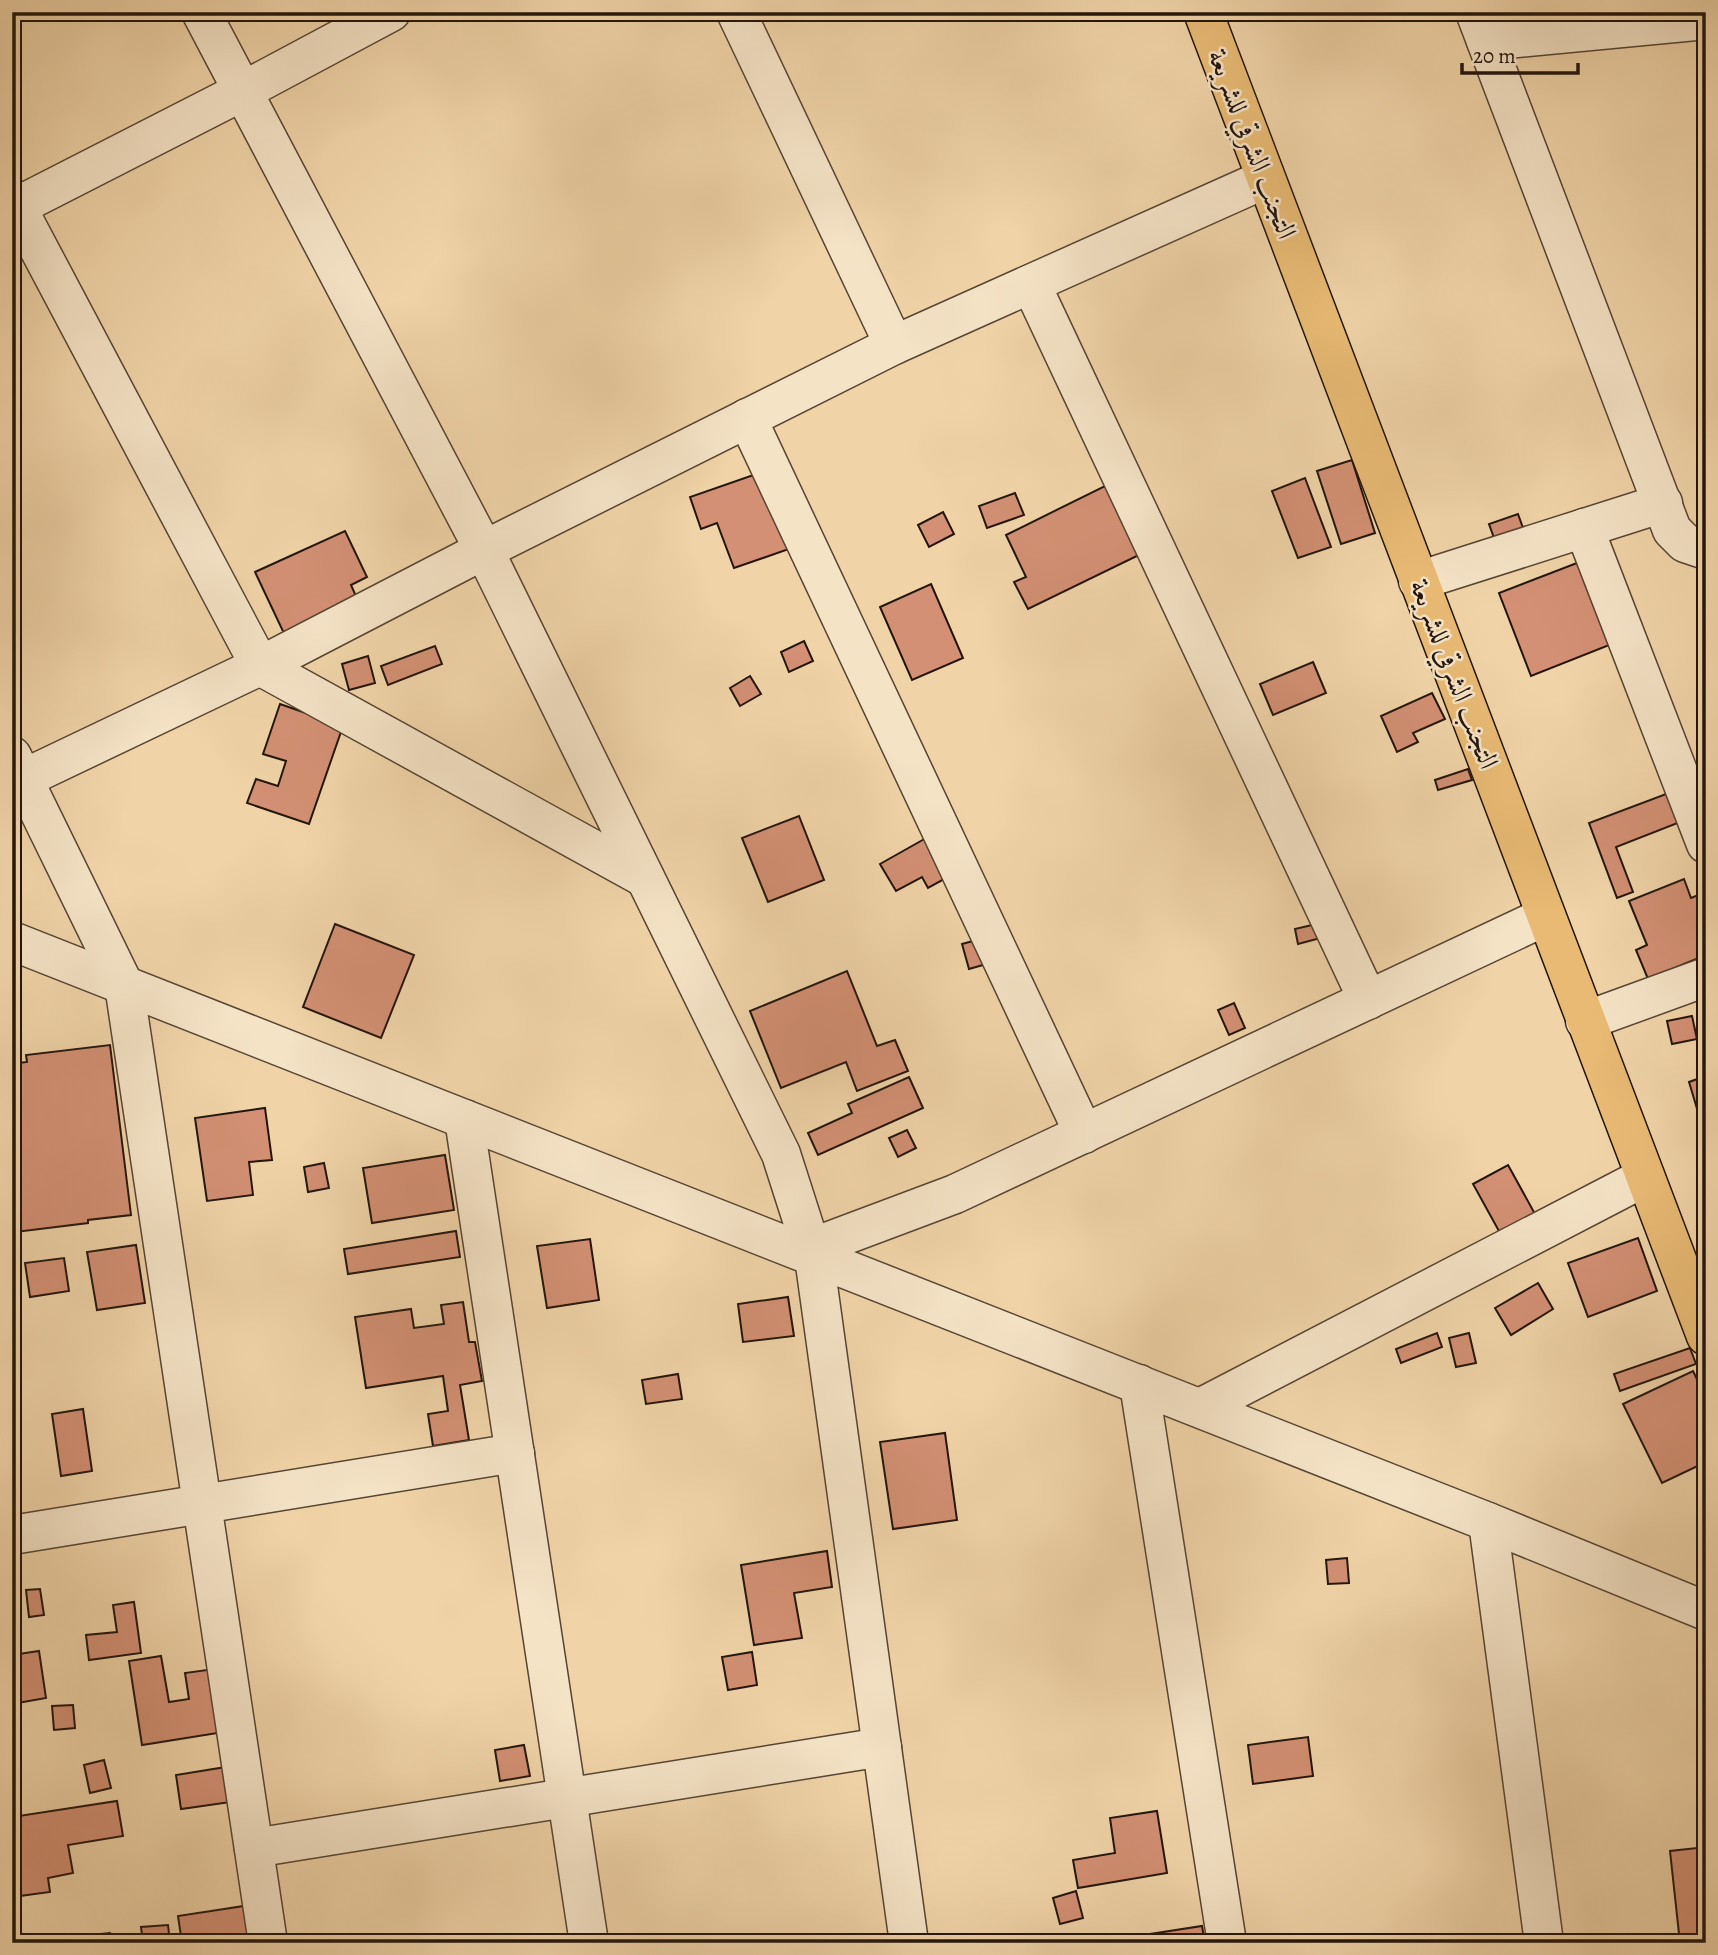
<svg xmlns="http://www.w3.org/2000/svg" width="1718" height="1955" font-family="Alegreya,Amiri,serif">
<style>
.building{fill:#d39074;stroke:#23150c;stroke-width:2}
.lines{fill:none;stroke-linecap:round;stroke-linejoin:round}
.minor-casing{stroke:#564533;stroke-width:41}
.major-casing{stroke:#23150c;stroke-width:41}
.minor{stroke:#f5e3c6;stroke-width:38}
.major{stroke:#e8ba74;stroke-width:38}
.labels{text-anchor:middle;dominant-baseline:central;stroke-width:5;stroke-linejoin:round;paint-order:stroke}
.street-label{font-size:28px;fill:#23150c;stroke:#f5e3c6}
</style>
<rect width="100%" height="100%" fill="#f0d4a8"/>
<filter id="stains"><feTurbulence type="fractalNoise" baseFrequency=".00286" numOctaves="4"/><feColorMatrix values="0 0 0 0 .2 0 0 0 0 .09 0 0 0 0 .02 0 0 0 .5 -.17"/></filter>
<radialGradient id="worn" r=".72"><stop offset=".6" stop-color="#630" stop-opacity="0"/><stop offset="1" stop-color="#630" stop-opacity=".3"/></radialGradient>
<g class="building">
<path d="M1352,460L1375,533L1341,544L1317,471Z"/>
<path d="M762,472L789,549L734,568L717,523L701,529L690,497Z"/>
<path d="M1305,478L1331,547L1298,558L1272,491Z"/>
<path d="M1109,484L1143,553L1028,609L1014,582L1026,577L1006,535Z"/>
<path d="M1015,493L1024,515L987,528L979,506Z"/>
<path d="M943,512L954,534L929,547L918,525Z"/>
<path d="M1518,514L1527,539L1498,549L1489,524Z"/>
<path d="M345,531L367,577L351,585L362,610L289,644L255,572Z"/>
<path d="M1595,556L1627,638L1531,676L1499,593Z"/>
<path d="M931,584L963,658L912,680L880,607Z"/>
<path d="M804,641L813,661L789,672L781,652Z"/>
<path d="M435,646L442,664L388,685L381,666Z"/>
<path d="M368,656L375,683L349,690L342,664Z"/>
<path d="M1313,662L1326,693L1273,715L1260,684Z"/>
<path d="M750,676L761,694L740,706L730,688Z"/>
<path d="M1432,693L1445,719L1413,733L1418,742L1397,752L1381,716Z"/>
<path d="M280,704L343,726L309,824L247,803L256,779L278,786L286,761L263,754Z"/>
<path d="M1468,769L1472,780L1438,790L1435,780Z"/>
<path d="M1682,788L1693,817L1616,847L1633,892L1617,898L1589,823Z"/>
<path d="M799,816L824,880L768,902L742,838Z"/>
<path d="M935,833L957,872L928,888L922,877L896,891L880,864Z"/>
<path d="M1684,879L1691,898L1706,892V955L1648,979L1636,950L1647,945L1629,901Z"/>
<path d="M1325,922L1328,936L1298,944L1295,929Z"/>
<path d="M335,924L414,955L381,1038L303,1007Z"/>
<path d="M991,936L997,961L969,969L962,944Z"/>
<path d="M847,971L877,1046L895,1040L908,1071L857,1091L846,1062L781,1088L750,1011Z"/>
<path d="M1234,1003L1245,1028L1229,1035L1218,1010Z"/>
<path d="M1692,1016L1697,1039L1672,1044L1667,1021Z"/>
<path d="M110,1045L131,1215L88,1220V1223L16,1232L12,1205V1064L27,1062L26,1055Z"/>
<path d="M1706,1076V1110L1698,1112L1689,1082Z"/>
<path d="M909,1077L923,1108L818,1155L808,1133L852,1113L848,1104Z"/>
<path d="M265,1108L272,1160L249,1162L253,1195L207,1201L195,1118Z"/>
<path d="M907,1130L916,1148L898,1157L889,1138Z"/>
<path d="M445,1155L454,1210L372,1223L363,1168Z"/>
<path d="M324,1163L329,1188L308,1192L304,1167Z"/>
<path d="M1508,1165L1535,1214L1500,1233L1473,1184Z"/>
<path d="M456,1231L460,1257L348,1274L344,1249Z"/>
<path d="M1638,1238L1657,1291L1588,1317L1568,1263Z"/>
<path d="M590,1239L599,1300L547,1308L537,1246Z"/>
<path d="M136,1245L145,1303L97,1310L87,1252Z"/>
<path d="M64,1258L69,1291L30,1297L25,1263Z"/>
<path d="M1538,1283L1553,1309L1511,1335L1495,1308Z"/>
<path d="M788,1297L794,1336L743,1342L738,1304Z"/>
<path d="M463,1302L469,1342H475L482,1381L460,1385L469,1440L433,1446L428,1414L448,1411L443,1376L366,1388L355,1317L411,1309L414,1328L444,1324L441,1305Z"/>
<path d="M1437,1333L1442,1347L1401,1363L1396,1349Z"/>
<path d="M1469,1333L1476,1363L1456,1367L1449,1338Z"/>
<path d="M1690,1348L1696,1364L1620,1391L1614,1374Z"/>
<path d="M1693,1371L1706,1398V1462L1662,1483L1623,1404Z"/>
<path d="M678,1374L682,1399L646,1404L642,1380Z"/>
<path d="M83,1409L92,1471L61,1476L52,1414Z"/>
<path d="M945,1433L957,1520L893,1529L880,1442Z"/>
<path d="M827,1551L832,1587L794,1593L802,1638L754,1645L741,1565Z"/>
<path d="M1347,1558L1349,1583L1328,1584L1326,1560Z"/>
<path d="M40,1589L44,1615L29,1617L26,1590Z"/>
<path d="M134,1602L141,1653L89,1660L86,1635L117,1632L113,1605Z"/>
<path d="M39,1651L46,1698L12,1704V1655Z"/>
<path d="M752,1652L757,1685L728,1690L722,1657Z"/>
<path d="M161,1656L169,1702L189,1699L185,1673L214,1669L224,1732L142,1745L129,1661Z"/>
<path d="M73,1705L75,1728L54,1730L52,1706Z"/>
<path d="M1308,1737L1313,1776L1253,1784L1248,1745Z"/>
<path d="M524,1745L530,1776L500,1781L495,1750Z"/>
<path d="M104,1760L111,1788L90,1793L84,1765Z"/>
<path d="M226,1767L231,1802L181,1809L176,1775Z"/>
<path d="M117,1801L123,1836L68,1845L73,1873L48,1878L50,1892L12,1897V1817Z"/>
<path d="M1157,1811L1167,1873L1078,1888L1073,1860L1115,1853L1110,1818Z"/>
<path d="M1706,1847V1943H1680L1670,1851Z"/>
<path d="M1076,1891L1083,1918L1060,1924L1053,1898Z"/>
<path d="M244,1906L249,1943H182L178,1916Z"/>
<path d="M168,1925L170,1943H143L141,1927Z"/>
<path d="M1202,1926L1205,1943H1092Z"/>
<path d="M110,1933L111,1943H17V1942Z"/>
</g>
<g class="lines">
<g class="minor-casing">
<g id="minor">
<path d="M201,12L484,550L781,1154L814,1257L909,1943"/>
<path d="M736,12L894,345L1265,179"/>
<path d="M1475,12L1672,530L1685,543L1706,550"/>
<path d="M1486,41L1706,20"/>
<path d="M12,198L260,666L645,878"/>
<path d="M12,209L243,91L391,12"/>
<path d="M1031,284L1368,1000"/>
<path d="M747,418L1084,1134"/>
<path d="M1584,528L1706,844"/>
<path d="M1418,581L1663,503"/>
<path d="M12,756L124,985L268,1943"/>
<path d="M23,779L260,666L484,550L894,345"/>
<path d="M12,941L1488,1522L1706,1611"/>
<path d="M1585,1021L1706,977"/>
<path d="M464,1119L589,1943"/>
<path d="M811,1248L955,1194L1546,916"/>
<path d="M1139,1384L1227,1943"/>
<path d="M1200,1408L1645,1177"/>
<path d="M1488,1522L1544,1943"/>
<path d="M12,1535L515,1453"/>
<path d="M254,1848L882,1747"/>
</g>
</g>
<g class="major-casing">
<path id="major" d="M1203,12L1706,1336"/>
</g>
<use href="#minor" class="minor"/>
<use href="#major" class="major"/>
</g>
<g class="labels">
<g class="street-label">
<text transform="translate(1252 144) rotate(69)">التجنب الشرقي للشريعة</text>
<text transform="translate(1454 674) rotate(69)">التجنب الشرقي للشريعة</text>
</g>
</g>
<rect width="1718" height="1955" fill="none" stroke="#f0d4a8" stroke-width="42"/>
<rect x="14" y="14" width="1690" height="1927" fill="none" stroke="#23150c" stroke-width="3.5"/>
<rect x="21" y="21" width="1676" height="1913" fill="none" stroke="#23150c" stroke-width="2"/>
<path d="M1462 63v10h116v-10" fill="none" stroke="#23150c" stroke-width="3.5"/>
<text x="1473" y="63" font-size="21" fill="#23150c" stroke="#f5e3c6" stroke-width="5" paint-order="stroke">20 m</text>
<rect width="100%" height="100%" filter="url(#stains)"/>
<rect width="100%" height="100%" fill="url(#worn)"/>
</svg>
